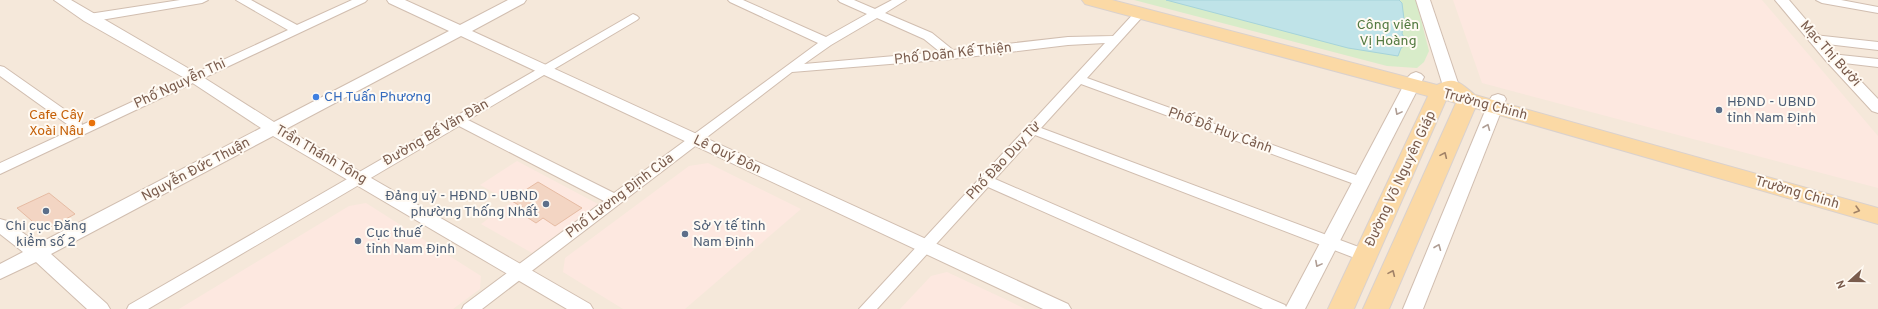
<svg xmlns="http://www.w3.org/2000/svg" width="1878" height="309" font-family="Overpass,sans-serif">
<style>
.residential{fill:#f5e8da}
.commercial{fill:#fde8e0}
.green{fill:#d8ecc9}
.water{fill:#bfe3e8;stroke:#a5d3da}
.building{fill:#f3d5c3;stroke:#e6bba3}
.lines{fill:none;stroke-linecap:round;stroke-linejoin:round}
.minor-casing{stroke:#d1beb0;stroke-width:2}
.tertiary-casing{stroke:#d1beb0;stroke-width:2}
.primary-casing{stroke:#dad1cd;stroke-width:2}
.minor{fill:#fff;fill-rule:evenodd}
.tertiary{fill:#fff;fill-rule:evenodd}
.primary{fill:#fbd9a5;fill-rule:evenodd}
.oneway{stroke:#af9d94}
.oneway2{stroke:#a18267}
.shop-dot{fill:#3f7fe0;stroke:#fffaf3;stroke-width:1.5}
.service-dot{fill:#5c6f8a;stroke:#fffaf3;stroke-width:1.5}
.food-dot{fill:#e8710a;stroke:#fffaf3;stroke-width:1.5}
.labels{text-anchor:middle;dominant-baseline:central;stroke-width:4;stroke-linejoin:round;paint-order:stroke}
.park-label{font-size:14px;fill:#537a41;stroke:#fffaf3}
.street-label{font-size:14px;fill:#7a5c4d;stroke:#fffaf3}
.shop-label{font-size:14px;fill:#366cbe;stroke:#fffaf3;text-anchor:start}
.service-label{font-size:14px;fill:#4e5e75;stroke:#fffaf3;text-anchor:start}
.food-label{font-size:14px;fill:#c56008;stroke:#fffaf3;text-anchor:end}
</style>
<rect width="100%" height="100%" fill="#fdf6ec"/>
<rect class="residential" x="0" y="0" width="1878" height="309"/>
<g class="commercial">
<path d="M1453,0H1762L1878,136V188L1482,83Z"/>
<path d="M517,161L598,204L532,253L481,224L511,202L480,185Z"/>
<path d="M708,163L801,209L685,309H623L563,272L565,258L689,166Z"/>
<path d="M366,203L481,276L480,289L453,309H179L349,206Z"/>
<path d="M947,272L1009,301L1025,309H900L931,276Z"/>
</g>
<path class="green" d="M1134,0H1416L1429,51L1424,62L1417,68L1387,66Z"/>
<path class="water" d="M1166,0H1399L1402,3L1404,19L1402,34L1408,43L1401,48L1398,56L1348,48Z"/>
<g class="building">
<path d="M538,182L582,208L555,226L543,218L536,223L519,212L524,208L510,200Z"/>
<path d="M49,193L75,214L53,226L39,227L17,208Z"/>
</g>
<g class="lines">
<g class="minor-casing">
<g id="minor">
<path d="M180,0H208L202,3L89,22L83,18L89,14Z"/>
<path d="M236,0H251L297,25L352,0H367L365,2L0,174V163L76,128L71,127L0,76V66L4,67L81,121L82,125L288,30Z"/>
<path d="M728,0H743L826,37L867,14L840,2L838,0H854L875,9L892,0H906L885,13L932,33L953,50L1068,37L1113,36L1136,11H1144L1146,13L1144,15L1087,78L1367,179L1369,182L1367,185L1362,187L1357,185L1081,84L1041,128L1372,252L1374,256L1372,260L1366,262L1360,260L1035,135L995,179L1285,305L1287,309H1263L988,187L877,309H859L1105,43L1068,45L951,59L792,72L482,309H462L464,305L604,201L459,126L148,309H127L129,305L633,14L637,16L639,18L637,20L468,120L614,193L818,43L730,2ZM877,18L924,39L940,52L804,64L831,45Z"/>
<path d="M1816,0H1841L1878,7V13L1822,3Z"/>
<path d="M1814,35L1878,42V50L1810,42L1808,39L1810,36Z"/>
<path d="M1831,54L1878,59V67L1827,61L1825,58L1827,55Z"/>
</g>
</g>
<g class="tertiary-casing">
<g id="tertiary">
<path d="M54,0H71L198,74L274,122L449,31L389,3L387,0H405L460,25L508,0H526L524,3L472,31L1068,304L1071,309H1043L461,36L286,129L590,304L593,309H567L273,136L51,254L107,304L110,309H87L36,262L0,279V264L23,252L0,234V219L7,221L38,244L261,128L188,80L84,21Z"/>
<path d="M1416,0H1430L1459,86L1457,89L1451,91L1445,89L1443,86Z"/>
<path d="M1775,0H1789L1836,55L1878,99V113L1872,111L1826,61Z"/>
<path d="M1416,72L1421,74L1424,77L1305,309H1285L1408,77L1411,74Z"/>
<path d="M1498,94L1504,96L1506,99L1423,309H1403L1490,99L1492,96Z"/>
</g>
</g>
<g class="primary-casing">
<path id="primary" d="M1082,0H1112L1437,85C1456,75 1461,84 1475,95L1878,208V224L1475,108L1389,309H1363L1456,103L1446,100L1354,309H1328L1428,96L1085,4Z"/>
</g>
<use href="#minor" class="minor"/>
<use href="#tertiary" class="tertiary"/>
<use href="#primary" class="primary"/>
</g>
<defs><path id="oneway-chevron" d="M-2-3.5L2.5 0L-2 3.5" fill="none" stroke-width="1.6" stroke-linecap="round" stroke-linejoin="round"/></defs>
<g class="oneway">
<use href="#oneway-chevron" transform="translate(1398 112) rotate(118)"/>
<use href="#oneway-chevron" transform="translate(1487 127) rotate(-68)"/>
<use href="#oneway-chevron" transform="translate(1438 247) rotate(-68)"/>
<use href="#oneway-chevron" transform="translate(1318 264) rotate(118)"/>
</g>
<g class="oneway2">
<use href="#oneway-chevron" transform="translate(1444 155) rotate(-66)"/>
<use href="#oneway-chevron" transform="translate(1857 210) rotate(16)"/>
<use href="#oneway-chevron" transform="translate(1392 273) rotate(-66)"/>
</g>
<circle class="shop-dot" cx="316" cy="97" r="4"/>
<g class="service-dot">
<circle cx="1719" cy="110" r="4"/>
<circle cx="546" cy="204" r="4"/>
<circle cx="46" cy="211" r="4"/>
<circle cx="685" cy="234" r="4"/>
<circle cx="358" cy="241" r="4"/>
</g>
<circle class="food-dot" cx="92" cy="123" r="4"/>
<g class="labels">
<g class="park-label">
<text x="1388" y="25">Công viên<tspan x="1388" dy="16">Vị Hoàng</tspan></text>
</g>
<g class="street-label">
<text transform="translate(953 54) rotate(-6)">Phố Doãn Kế Thiện</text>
<text transform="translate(1830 54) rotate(48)">Mạc Thị Bưởi</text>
<text transform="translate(180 84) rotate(-25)">Phố Nguyễn Thi</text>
<text transform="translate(1485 105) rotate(15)">Trường Chinh</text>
<text transform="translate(1220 131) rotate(20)">Phố Đỗ Huy Cảnh</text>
<text transform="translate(436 133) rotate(-30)">Đường Bế Văn Đàn</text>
<text transform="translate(321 155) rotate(30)">Trần Thánh Tông</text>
<text transform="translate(727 155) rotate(25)">Lê Quý Đôn</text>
<text transform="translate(1004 161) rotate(-47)">Phố Đào Duy Từ</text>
<text transform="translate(196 170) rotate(-28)">Nguyễn Đức Thuận</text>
<text transform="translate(1401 179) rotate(-65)">Đường Võ Nguyên Giáp</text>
<text transform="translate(1797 193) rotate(16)">Trường Chinh</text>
<text transform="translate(620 196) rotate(-37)">Phố Lương Định Của</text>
</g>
<g class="shop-label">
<text x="324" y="97">CH Tuấn Phương</text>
</g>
<g class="service-label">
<text x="1727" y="102">HĐND - UBND<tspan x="1727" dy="16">tỉnh Nam Định</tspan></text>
<text x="538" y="196" text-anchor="end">Đảng uỷ - HĐND - UBND<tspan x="538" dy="16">phường Thống Nhất</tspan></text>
<text x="46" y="226" text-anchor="middle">Chi cục Đăng<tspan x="46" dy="16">kiểm số 2</tspan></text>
<text x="693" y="226">Sở Y tế tỉnh<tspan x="693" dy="16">Nam Định</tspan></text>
<text x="366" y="233">Cục thuế<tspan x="366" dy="16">tỉnh Nam Định</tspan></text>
</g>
<g class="food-label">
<text x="84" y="115">Cafe Cây<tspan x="84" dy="16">Xoài Nâu</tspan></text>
</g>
</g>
<g transform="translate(1850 281) rotate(249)" stroke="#fffaf3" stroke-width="3" paint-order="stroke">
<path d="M0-3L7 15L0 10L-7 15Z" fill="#7a5c4d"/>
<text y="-6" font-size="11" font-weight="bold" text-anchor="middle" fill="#7a5c4d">N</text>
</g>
</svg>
